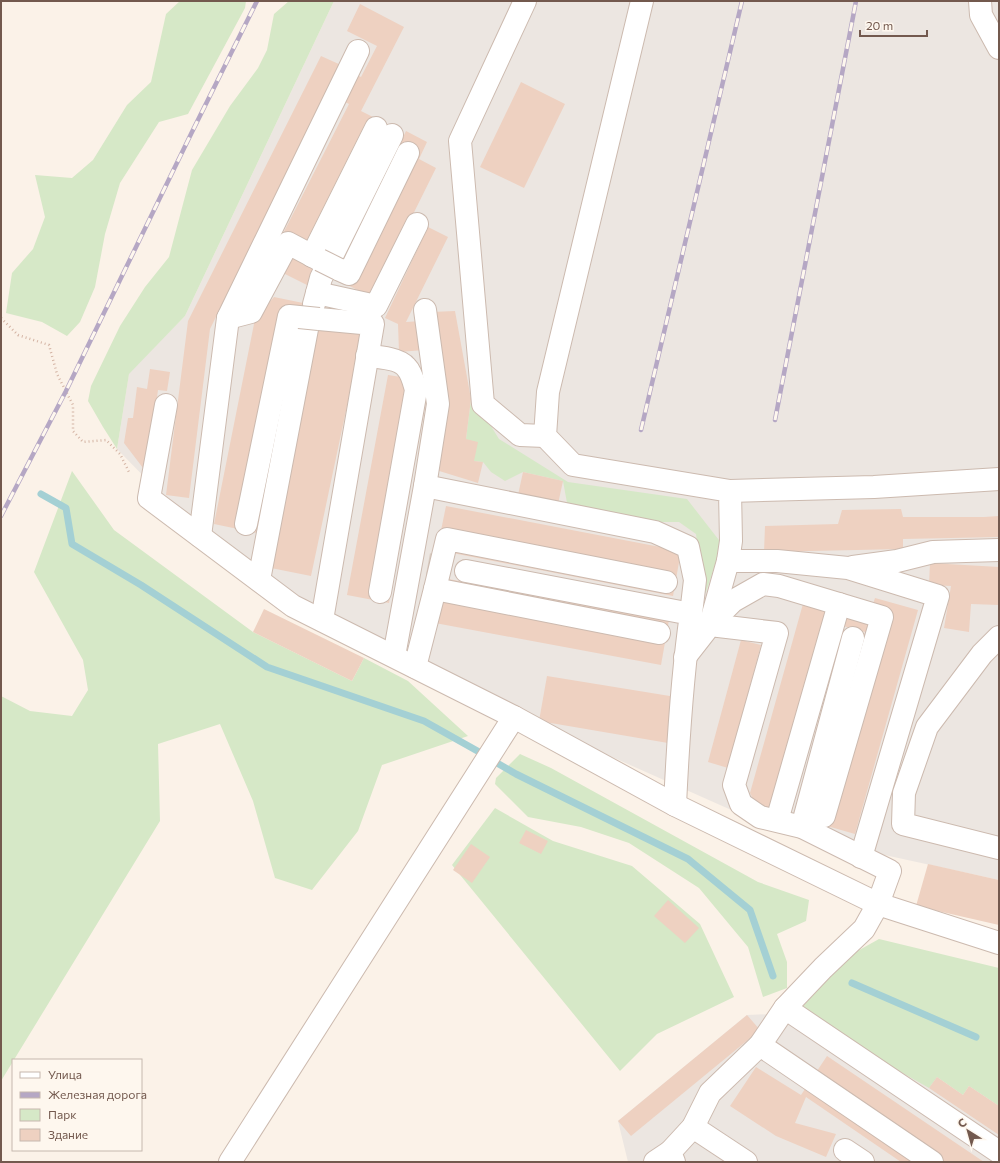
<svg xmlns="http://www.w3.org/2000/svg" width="1000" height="1163" font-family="Commissioner,sans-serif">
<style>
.industrial{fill:#ece6e1}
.green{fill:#d6e8c7}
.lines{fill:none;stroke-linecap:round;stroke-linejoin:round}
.stream{stroke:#a4d0d4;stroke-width:7}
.building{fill:#eed1c1}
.minor-tunnel{stroke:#d9ccc2;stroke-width:22;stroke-dasharray:22 11;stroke-linecap:butt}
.minor-casing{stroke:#ccbaaf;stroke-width:24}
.path{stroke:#d4b4a4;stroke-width:2.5;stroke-dasharray:1 3;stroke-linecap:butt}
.minor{stroke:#fff;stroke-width:22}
.rail-casing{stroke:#b5a7c4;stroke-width:4.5}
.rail{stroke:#fef7ee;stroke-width:3;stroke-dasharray:9;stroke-linecap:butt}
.minor-bridge-casing{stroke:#ccbaaf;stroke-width:24;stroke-linecap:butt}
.minor-bridge{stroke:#fff;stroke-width:22}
</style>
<rect width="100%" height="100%" fill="#fbf2e8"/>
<g class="industrial">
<path d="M334,1H999V880L871,852L756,821L538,724L275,584L163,496L117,449L129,373L185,316Z"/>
<path d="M797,1013L937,1077L963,1095L969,1086L999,1106V1162H628L618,1121L747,1015Z"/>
</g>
<g class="green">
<path d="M180,1H246L245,8L188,114L159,122L120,183L105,234L95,287L80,322L67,336L42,322L6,313L12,273L33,249L45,217L35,175L72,178L93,160L127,105L151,82L166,14Z"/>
<path d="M289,1H334L185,316L129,374L117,449L103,427L88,401L91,386L120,326L145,287L169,257L192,170L230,106L258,68L267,50L274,14Z"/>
<path d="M471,399L476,402L499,439L568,482L687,499L722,544L706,592L699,603L698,551L696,534L679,522H647L584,512L567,503L563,481L523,472L505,481L491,472L483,462L474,461L466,439Z"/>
<path d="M72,471L114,530L253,632L352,681L364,658L408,681L468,736L382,765L358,831L312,890L275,878L253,801L220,724L158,744L160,821L1,1081V696L30,711L72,716L88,690L83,660L34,572Z"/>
<path d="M520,754L551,768L758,882L809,900L806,921L777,934L787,962V988L763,997L748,947L699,888L629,843L581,827L528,817L495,784L496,778Z"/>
<path d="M495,808L553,841L632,866L700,924L734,997L657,1034L620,1071L452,865Z"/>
<path d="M879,939L999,968V1106L969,1086L963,1095L937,1077L929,1088L797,1013L845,958Z"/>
</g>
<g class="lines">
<g class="stream">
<path d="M41,494L66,508L72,544L141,585L267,667L424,721L481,753"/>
<path d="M497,763L516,774L688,859L750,910L773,976"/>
<path d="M852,983L976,1037"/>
</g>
</g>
<g class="building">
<path d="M360,4L404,27L361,111L389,125L307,285L267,265L349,104L343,101L357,75L361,77L377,46L347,31Z"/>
<path d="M321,56L341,65L210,329L189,498L166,495L188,321Z"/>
<path d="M521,82L565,104L524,188L480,167Z"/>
<path d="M406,131L427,142L419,159L436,168L372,297L333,278Z"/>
<path d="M428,227L448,237L406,322L422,321L424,350L399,352L398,324L385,318Z"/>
<path d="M274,297L366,316L311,576L271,568L318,329L299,326L257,533L214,524L255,319Z"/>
<path d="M455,311L471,399L466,439L478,442L474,461L483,462L478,483L436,470L431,312Z"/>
<path d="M150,369L170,372L167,391L158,390L147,469L143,468L124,443L128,418H133L137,387L147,389Z"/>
<path d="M388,375L401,377L406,384L404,397L426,401L389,603L347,595Z"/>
<path d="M523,472L563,481L558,504L518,495Z"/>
<path d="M446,506L681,551L673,596L437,550Z"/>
<path d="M901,509L903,517H984L999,516V537L903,539V549L764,552L765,526L838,524L842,510Z"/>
<path d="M930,563L999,567V605L971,604L969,632L944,628L951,586L929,585Z"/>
<path d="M443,578L669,620L661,665L435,623Z"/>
<path d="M808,586L873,604L875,598L918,610L855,834L813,822L865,632L843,626L789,820L760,812L750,793Z"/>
<path d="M264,609L364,658L352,681L253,632Z"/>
<path d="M741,640L761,645L728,768L708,762Z"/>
<path d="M547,676L676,697L668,743L539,721Z"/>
<path d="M526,830L548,841L541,854L519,843Z"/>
<path d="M471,844L490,857L472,883L453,870Z"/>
<path d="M928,864L999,880V925L916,906Z"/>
<path d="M668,900L699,928L685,943L654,916Z"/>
<path d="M747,1015L760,1030L631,1136L618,1121Z"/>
<path d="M827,1056L984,1162H901L806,1097L795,1123L836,1134L826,1157L776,1136L730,1106L756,1067L801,1095Z"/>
<path d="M937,1077L963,1095L969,1086L999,1106V1135L929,1088Z"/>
</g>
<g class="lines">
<path class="minor-tunnel" d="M428,564L466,571"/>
<g class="minor-casing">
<g id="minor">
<path d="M525,1L460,141L483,404L520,435L545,436"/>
<path d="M642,1L548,392L545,436L573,465L730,491L731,541L728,561"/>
<path d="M980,1L981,15L999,48"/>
<path d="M312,256L376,128"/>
<path d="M338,269L349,274L408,153"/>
<path d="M317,293L376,306L417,224"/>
<path d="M314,304L321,278L392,135"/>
<path d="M228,318L251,312L288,243L320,260"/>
<path d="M319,319L373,324L322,620"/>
<path d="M367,356C378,357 399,358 406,367C412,373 414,383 416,390L380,592"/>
<path d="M166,405L149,498L293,606L514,717L675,805L878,904L999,943"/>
<path d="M425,486L438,404L425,310"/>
<path d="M730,491L874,487L999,479"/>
<path d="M246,524L289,316L299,317"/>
<path d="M200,536L228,318L358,51"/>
<path d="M853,567L897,561L933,552L999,550"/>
<path d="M466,571L691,614C682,677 678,741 675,805"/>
<path d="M259,580L307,329"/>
<path d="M712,622L733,601L763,584L779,586L882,617L824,816"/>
<path d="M710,625L728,561H777L848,568L938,596L861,857"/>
<path d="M659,633L435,589L447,539L666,582"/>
<path d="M999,637L982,654L927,727L904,793L903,824L999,848"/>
<path d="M394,656L425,486L655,532L688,547L695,580L691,614"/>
<path d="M415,667L435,589"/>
<path d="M780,810L839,604"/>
<path d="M802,827L853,638"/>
<path d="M785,1008L999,1152"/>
<path d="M760,1045L932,1162"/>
<path d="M693,1127L746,1162"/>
<path d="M845,1150L863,1162"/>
<path d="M230,1162L514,717"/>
<path d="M655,1162L670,1152"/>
<path d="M674,1162L670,1152L693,1127L710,1093L760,1045L785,1008L823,968L864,929L878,904L890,871L802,827L760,817L741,804L734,785L777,633L710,625L685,657"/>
</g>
</g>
<path class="path" d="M1,318L18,335L49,345L57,374L73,405V431L83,442L106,440L120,454L130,474"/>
<use href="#minor" class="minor"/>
<g class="rail-casing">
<g id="rail">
<path d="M775,420L853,17L856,1"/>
<path d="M641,430L742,1"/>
<path d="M1,516L66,391L191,134L257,1"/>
</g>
</g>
<use href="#rail" class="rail"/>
<g class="minor-bridge-casing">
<g id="minor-bridge">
<path d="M320,260L338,269"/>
<path d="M299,317L319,319"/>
</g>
</g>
<use href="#minor-bridge" class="minor-bridge"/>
</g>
<rect width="1000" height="1163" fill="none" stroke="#73594e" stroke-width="4"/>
<rect x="12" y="1059" width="130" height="92" fill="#fef7ee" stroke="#c6b8ae"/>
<rect x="20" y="1072" width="20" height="6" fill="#ffffff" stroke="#c6b8ae"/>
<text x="48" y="1079" font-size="12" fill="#73594e">Улица</text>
<rect x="20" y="1092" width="20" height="6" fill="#b5a7c4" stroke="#c6b8ae"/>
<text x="48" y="1099" font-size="12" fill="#73594e">Железная дорога</text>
<rect x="20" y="1109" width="20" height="12" fill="#d6e8c7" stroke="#c6b8ae"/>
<text x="48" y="1119" font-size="12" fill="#73594e">Парк</text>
<rect x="20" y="1129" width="20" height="12" fill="#eed1c1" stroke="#c6b8ae"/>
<text x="48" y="1139" font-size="12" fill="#73594e">Здание</text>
<g transform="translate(968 1131) rotate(323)" stroke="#fef7ee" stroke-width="3" paint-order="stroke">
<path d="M0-3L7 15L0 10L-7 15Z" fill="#73594e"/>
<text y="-6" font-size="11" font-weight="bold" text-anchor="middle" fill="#73594e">С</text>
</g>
<path d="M860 30v6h67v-6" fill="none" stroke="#73594e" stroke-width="2"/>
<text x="866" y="30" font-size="12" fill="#73594e" stroke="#fef7ee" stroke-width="3" paint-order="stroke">20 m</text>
</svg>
